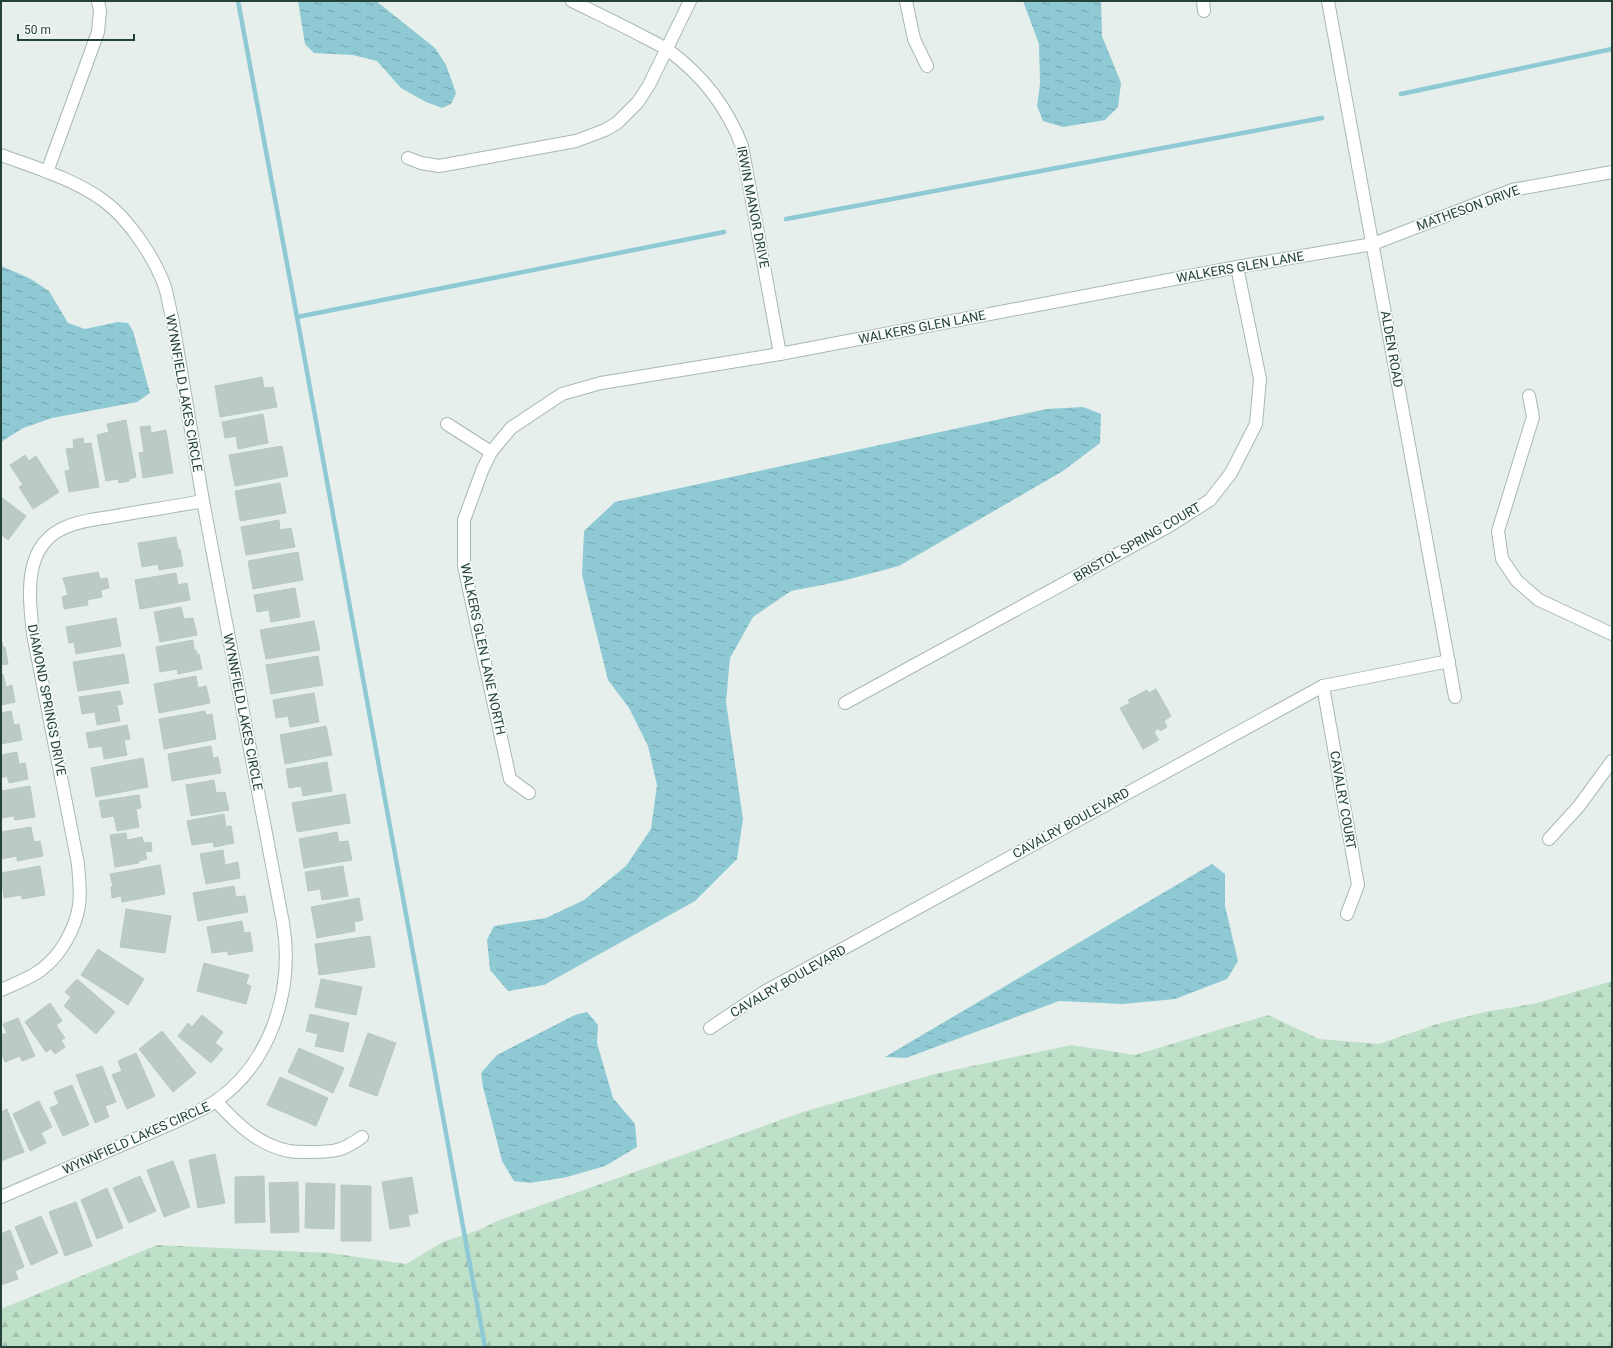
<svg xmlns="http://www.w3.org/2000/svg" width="1613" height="1348" font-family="Roboto,sans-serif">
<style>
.forest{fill:url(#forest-firs)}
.water{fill:url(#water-ripples)}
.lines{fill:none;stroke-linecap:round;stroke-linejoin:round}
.stream{stroke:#8ec9d4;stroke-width:4.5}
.building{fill:#bbcac4;stroke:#b8c9c2}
.street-casing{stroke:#a8b8b2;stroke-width:14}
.street{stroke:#fff;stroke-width:12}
.labels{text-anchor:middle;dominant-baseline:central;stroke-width:3.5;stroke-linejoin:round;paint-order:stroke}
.street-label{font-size:13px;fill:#24423a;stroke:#f7fbf9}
</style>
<defs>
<pattern id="forest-firs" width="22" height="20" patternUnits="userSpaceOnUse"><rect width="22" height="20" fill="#bfe0c8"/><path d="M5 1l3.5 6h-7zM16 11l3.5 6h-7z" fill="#a4c1ad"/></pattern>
<pattern id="water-ripples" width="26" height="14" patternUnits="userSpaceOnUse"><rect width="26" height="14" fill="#8ec9d4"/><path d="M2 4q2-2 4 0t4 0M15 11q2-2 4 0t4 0" fill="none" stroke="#74a5ad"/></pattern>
</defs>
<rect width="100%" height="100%" fill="#e6efeb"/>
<path class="forest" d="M1612,981V1347H1V1309L157,1245L330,1253L406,1264L443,1242L479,1230L497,1221L803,1112L935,1074L1071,1045L1135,1055L1268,1015L1319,1039L1379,1044L1437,1024L1485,1012L1537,1003Z"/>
<g class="water">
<path d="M298,1H376L435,48L446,65L456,93L451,104L442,108L426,102L401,88L377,61L353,55L314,53L305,44Z"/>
<path d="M1023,1H1101L1102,36L1121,83L1118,107L1105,120L1063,127L1043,121L1037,106L1040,84L1039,44Z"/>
<path d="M1,266L29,278L49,291L68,323L85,329L118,322L128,323L133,331L150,393L137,402L52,418L23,428L1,442Z"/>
<path d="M1083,407L1101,414L1100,443L1063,471L899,566L842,581L791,591L753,617L730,658L726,702L743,819L737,859L695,901L544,985L508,991L490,970L487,940L494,926L546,918L584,900L626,866L651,829L657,785L648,746L629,708L608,680L582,575L584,531L615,502L1047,409Z"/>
<path d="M1212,864L1225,874V906L1238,961L1227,979L1175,999L1123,1004L1059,1001L906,1058L885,1057Z"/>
<path d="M587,1012L598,1025L597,1043L613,1098L635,1124L637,1147L605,1166L567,1177L530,1183L514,1181L502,1161L483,1087L481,1073L497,1055L575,1015Z"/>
</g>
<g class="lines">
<g class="stream">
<path d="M238,1L297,317L485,1347"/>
<path d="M1401,94L1612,49"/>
<path d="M786,219L1322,118"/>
<path d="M297,317L724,232"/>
</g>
</g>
<g class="building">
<path d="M262,377L264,388L273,387L277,407L220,417L215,386Z"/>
<path d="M263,414L268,443L238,449L236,436L225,438L222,422Z"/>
<path d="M126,420L136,477L129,479V481L119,483L118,479L106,481L97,435L109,432L107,424Z"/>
<path d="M150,426L151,433L166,430L173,473L143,478L139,453L144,452L140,427Z"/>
<path d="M83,438L84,444L91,443L99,487L69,492L65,471L70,470L66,449L74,448L73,440Z"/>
<path d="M282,446L288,476L235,486L229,455Z"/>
<path d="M25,455L29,461L36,456L59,492L33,509L19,487L23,485L10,465Z"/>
<path d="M280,483L286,513L240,521L235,491Z"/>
<path d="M1,497L26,516L8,540L1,534Z"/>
<path d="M279,520L280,530L291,528L295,547L246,555L241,527Z"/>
<path d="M176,537L178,549H180L183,566L159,570L158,564L142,567L138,543Z"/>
<path d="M298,552L303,580L253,589L248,561Z"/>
<path d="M98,572L100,579L107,578L109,588L101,590L102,597L87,600L88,605L64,609L62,597L68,595L63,578Z"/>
<path d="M176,573L178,585L187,583L190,600L140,609L135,580Z"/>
<path d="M295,588L300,617L271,622L269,610L257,612L254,595Z"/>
<path d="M181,607L184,619L193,618L197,635L160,642L154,612Z"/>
<path d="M116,618L121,646L76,654L74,642L69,643L66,627Z"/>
<path d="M314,621L320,650L266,659L260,630Z"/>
<path d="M1,638L3,647H5L8,664L1,665Z"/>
<path d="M193,640L194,650H196L197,654H199L202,669L178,674L177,669L160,672L156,647Z"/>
<path d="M124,654L129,683L78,691L73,662Z"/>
<path d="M318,656L323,685L271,694L266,665Z"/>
<path d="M1,674H3L6,687L12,685L15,702L1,705Z"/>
<path d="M196,676L198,688L206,686L210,703L159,713L154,684Z"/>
<path d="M1156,689L1171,716L1164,721L1167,727L1160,731L1159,728L1154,732L1159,740L1143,749L1120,708L1130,703L1128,700L1147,690L1149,693Z"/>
<path d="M120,691L123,704L117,705L120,721L97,725L95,712L82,714L79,697Z"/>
<path d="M314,693L319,722L290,727L288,716L276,718L273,700Z"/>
<path d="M11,711L14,725L19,724L22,740L1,744V713Z"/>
<path d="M205,711L206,715L212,714L216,739L164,749L159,719Z"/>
<path d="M127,725L130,739L124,740L127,755L104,759L102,746L89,748L86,733Z"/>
<path d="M326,726L332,755L285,764L280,735Z"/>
<path d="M211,746L213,758L218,757L221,773L172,781L168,754Z"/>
<path d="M17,752L19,764L25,763L28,779L9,783L7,776L1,778V755Z"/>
<path d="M143,758L148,787L96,797L91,768Z"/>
<path d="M327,762L332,791L303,796L301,786L289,788L286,769Z"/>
<path d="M214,780L216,793L225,792L229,810L191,816L186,785Z"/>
<path d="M30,786L35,817L15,820L14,816L1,818V791Z"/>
<path d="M345,794L350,823L297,832L292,803Z"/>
<path d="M139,795L141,808L136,809L139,827L117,831L114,816L102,818L99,801Z"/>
<path d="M224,814L226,827L231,826L234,843L214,847L213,842L192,845L187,821Z"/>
<path d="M31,827L34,842L40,841L43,856L17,861V856L1,859V832Z"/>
<path d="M337,832L339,842L348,841L352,860L304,868L299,839Z"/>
<path d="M126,833L127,840L142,837L144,843L151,842L152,851L145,852L147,859L139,861V863L115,867L110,835Z"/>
<path d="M223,850L225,865L238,862L240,878L206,884L200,854Z"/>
<path d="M160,865L165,894L122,902L121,896L112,898L111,887H113L110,874Z"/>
<path d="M40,866L45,895L22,899L21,895L4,898L1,873Z"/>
<path d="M343,866L348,896L322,900L320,889L308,891L305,872Z"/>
<path d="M234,886L236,897L245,896L248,912L198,921L193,893Z"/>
<path d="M359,898L363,920L354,922L355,931L317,938L311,907Z"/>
<path d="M126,909L171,916L165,953L120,947Z"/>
<path d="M242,921L244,933L250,932L253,951L228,955V951L212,953L207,927Z"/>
<path d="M370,936L375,967L319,975L315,944Z"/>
<path d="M98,949L144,979L128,1005L81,975Z"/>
<path d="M204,963L249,975L246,984L251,986L246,1004L197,991Z"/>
<path d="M77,979L115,1012L96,1034L64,1006L71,997L65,992Z"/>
<path d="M321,979L362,987L356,1015L315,1007Z"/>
<path d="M50,1003L61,1019L62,1021L56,1025L65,1038L61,1040L65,1047L55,1054L51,1049L46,1052L25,1022Z"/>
<path d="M310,1014L349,1023L343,1052L315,1046L318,1034L306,1031Z"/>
<path d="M202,1015L223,1032L215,1043L223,1049L211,1063L178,1036L188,1023L192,1027Z"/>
<path d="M18,1018L35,1056L22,1061L20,1056L5,1062L1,1052V1035L7,1033L3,1024Z"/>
<path d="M162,1031L196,1073L173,1092L139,1049Z"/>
<path d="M368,1033L396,1043L377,1096L349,1086Z"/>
<path d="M299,1048L344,1068L333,1093L288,1072Z"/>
<path d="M136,1053L155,1096L127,1109L112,1075L122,1071L118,1061Z"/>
<path d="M102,1066L116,1102L105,1106L109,1117L95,1123L76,1075Z"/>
<path d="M280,1077L328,1098L316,1126L267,1105Z"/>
<path d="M72,1085L89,1125L63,1136L50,1108L59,1104L54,1092Z"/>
<path d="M39,1101L52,1127L41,1133L46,1143L30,1151L13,1114Z"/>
<path d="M7,1109L24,1152L1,1161V1112Z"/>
<path d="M215,1154L225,1203L198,1208L189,1160Z"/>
<path d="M173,1161L190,1207L164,1217L147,1170Z"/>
<path d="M140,1176L156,1211L129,1223L113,1188Z"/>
<path d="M264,1176L265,1222L235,1223V1177Z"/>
<path d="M412,1177L418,1213L408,1215L410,1226L390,1229L382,1182Z"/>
<path d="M298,1182L299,1232L271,1233L269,1183Z"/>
<path d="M306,1183L335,1184L334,1229L305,1228Z"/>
<path d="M341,1185L371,1186V1241H341Z"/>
<path d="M107,1188L123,1228L97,1239L81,1200Z"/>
<path d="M76,1202L92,1246L65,1256L49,1212Z"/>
<path d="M41,1216L58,1253L31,1265L15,1227Z"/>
<path d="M10,1230L24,1267L15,1271L18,1279L1,1285V1234Z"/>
</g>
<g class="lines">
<g class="street-casing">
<g id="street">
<path d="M572,1C596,13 620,24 644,37C652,41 660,45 668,50C701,74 727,107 742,146L780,354"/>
<path d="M906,1L914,39L927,66"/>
<path d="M1203,1L1204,11"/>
<path d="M1328,1L1455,697"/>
<path d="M1,155C36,168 74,179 104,201C129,219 155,259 165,287C168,297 169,307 172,317L203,501L283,923C294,988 272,1062 216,1101C203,1110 189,1115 175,1122L1,1197"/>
<path d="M408,158L421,163L439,166L576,141L605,130L617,123L638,102L649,85L690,1"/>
<path d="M47,172L98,32L100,11L98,1"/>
<path d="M1529,396L1533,417L1498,531L1502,559L1517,581L1539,600L1612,634"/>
<path d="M447,424L491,452"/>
<path d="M1323,686L1358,885L1347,914"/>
<path d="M845,703L1169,526L1210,500L1231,473L1256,424L1260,379L1237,267"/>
<path d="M529,793L510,779L464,566V520L482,471L491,452L511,428L562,394L601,383L780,354L1237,267L1373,244L1512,190L1612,172"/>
<path d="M1549,839L1579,806L1612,761"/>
<path d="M1,990C14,984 31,978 42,969C61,955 75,929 79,906C81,892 79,878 78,864L33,634C29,596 22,545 66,527C80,521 95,519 110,517C141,511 172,507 203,501"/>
<path d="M710,1028L764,992L1323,686L1449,661"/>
<path d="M216,1101C236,1123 258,1145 289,1151C295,1152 303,1152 310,1152C335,1152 342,1151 362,1137"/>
</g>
</g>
<use href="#street" class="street"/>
</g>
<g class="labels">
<g class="street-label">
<text transform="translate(753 207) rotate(79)">IRWIN MANOR DRIVE</text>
<text transform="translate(1468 208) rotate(-20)">MATHESON DRIVE</text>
<text transform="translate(1240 267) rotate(-10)">WALKERS GLEN LANE</text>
<text transform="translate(922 327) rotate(-11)">WALKERS GLEN LANE</text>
<text transform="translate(1392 349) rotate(80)">ALDEN ROAD</text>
<text transform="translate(184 393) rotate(80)">WYNNFIELD LAKES CIRCLE</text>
<text transform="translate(1137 542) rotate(-30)">BRISTOL SPRING COURT</text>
<text transform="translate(483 649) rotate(78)">WALKERS GLEN LANE NORTH</text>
<text transform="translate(47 700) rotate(79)">DIAMOND SPRINGS DRIVE</text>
<text transform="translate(243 712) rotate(79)">WYNNFIELD LAKES CIRCLE</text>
<text transform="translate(1343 800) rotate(80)">CAVALRY COURT</text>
<text transform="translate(1071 823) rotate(-29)">CAVALRY BOULEVARD</text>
<text transform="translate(788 981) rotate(-30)">CAVALRY BOULEVARD</text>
<text transform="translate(136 1138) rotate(-24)">WYNNFIELD LAKES CIRCLE</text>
</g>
</g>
<rect width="1613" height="1348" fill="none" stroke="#24423a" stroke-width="4"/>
<path d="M18 34v6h116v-6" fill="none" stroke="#24423a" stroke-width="2"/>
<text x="24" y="34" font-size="12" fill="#24423a" stroke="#f7fbf9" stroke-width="3" paint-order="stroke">50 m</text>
</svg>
